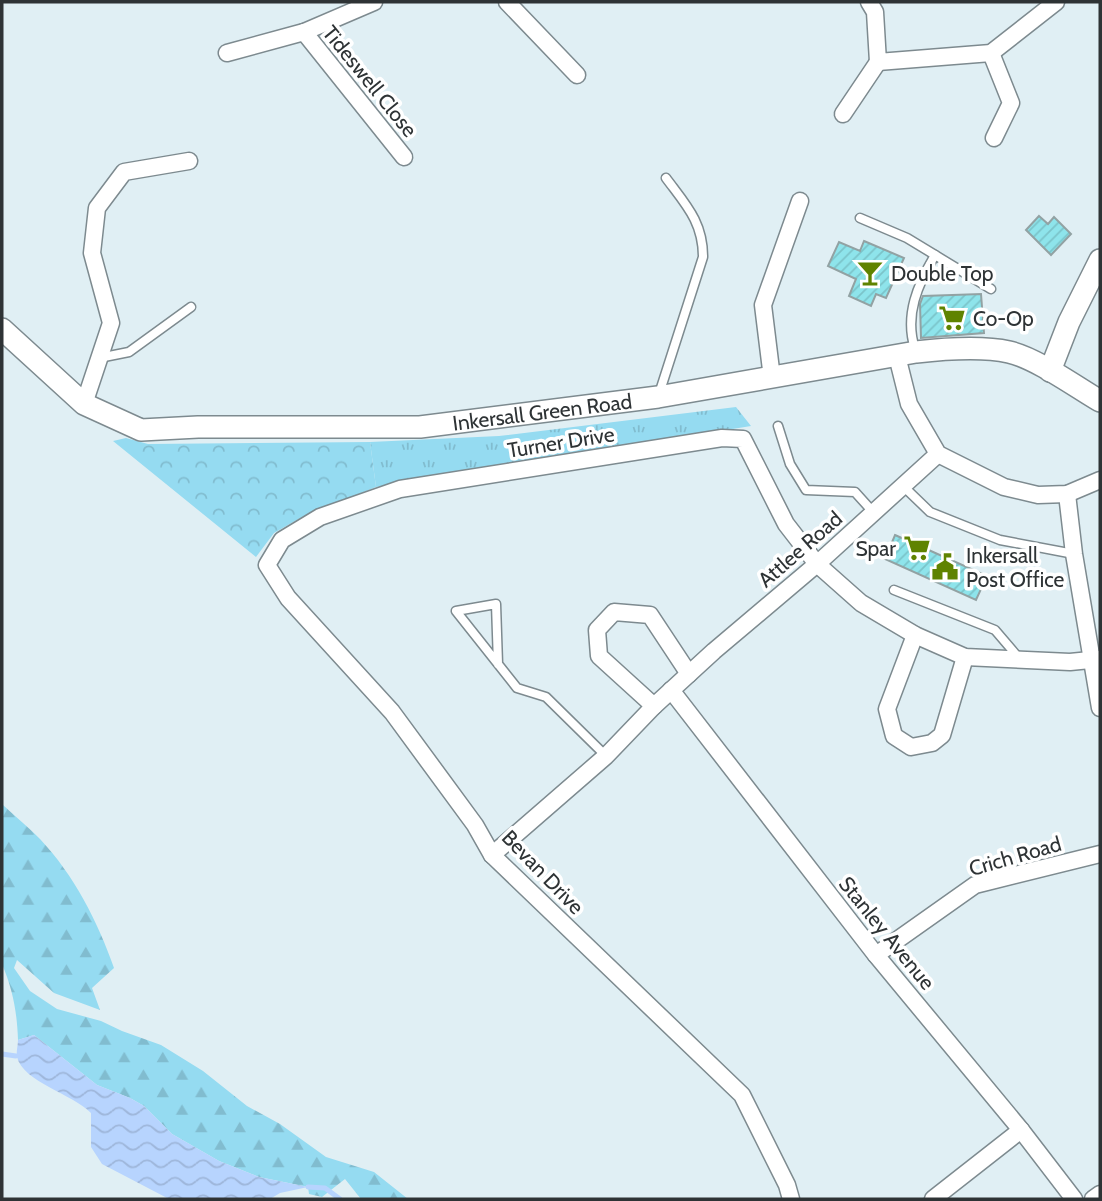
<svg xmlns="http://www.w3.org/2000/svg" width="1102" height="1201" font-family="Cabin,sans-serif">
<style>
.grass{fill:url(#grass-tufts)}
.forest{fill:url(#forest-firs)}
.park{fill:url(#park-crowns)}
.water{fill:url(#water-waves)}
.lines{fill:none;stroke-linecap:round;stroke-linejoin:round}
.stream{stroke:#b7d4fe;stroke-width:5}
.building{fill:url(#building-hatch);stroke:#92a2a3;stroke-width:2}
.lane-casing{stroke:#7d8a8f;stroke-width:11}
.street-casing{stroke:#7d8a8f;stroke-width:19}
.secondary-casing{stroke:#7d8a8f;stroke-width:24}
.lane{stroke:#fff;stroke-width:8}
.street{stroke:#fff;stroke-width:16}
.secondary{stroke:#fff;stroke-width:21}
.labels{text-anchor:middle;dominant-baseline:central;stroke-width:7;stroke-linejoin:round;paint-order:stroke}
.street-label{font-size:21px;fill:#2e3335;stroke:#fff}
.poi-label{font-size:21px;fill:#2e3335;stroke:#fff;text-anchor:start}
</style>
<defs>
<pattern id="grass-tufts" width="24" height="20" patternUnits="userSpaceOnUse" patternTransform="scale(1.75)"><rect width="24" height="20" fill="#95dbf1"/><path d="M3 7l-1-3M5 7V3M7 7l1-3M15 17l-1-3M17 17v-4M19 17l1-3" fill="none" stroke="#81bccf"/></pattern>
<pattern id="forest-firs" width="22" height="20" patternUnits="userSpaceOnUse" patternTransform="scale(1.75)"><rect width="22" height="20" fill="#95dbf1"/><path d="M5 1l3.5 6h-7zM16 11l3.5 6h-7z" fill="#81bccf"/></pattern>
<pattern id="park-crowns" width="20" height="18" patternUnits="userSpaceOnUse" patternTransform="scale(1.75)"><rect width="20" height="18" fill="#95dbf1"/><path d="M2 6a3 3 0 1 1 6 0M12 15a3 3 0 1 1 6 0" fill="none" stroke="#81bccf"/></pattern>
<pattern id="water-waves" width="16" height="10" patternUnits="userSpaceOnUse" patternTransform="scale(1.75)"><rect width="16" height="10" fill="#b7d4fe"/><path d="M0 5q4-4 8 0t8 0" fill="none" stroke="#9eb6da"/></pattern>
<pattern id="building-hatch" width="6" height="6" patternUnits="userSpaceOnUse" patternTransform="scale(1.75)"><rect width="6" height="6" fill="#8ee4eb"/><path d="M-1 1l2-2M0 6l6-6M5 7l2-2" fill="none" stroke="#7bc4ca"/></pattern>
</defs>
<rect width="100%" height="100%" fill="#e0eff4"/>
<path class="grass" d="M736,407L751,426L376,487L370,442L499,436Z"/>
<path class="forest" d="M2,801L3,805C16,817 28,827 40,839C74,875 98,922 114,968L92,988L100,1010L54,993L17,960L14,968L30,991L57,1009L101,1021L122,1031L161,1045L203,1071L247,1106L280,1124L326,1157L374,1172L408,1199H361L345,1179L322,1197L309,1194L308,1187L259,1177L219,1161L172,1134L144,1106L130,1098L97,1085L34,1035L18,1040C17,1012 13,990 2,964Z"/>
<path class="park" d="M126,438L148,444L370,442L376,487L302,517L274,533L256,557L113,441Z"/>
<path class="water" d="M34,1035L97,1085L130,1098L144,1106L172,1134L219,1161L259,1177L308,1187L280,1193L270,1199H169L102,1164L91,1147V1113C73,1094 23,1082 17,1057C16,1052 18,1045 18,1040Z"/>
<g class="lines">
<g class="stream">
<path d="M2,1054L16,1056"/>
<path d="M308,1187L325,1188L340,1199"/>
</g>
</g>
<g class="building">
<path d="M1039,216L1048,224L1054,217L1071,234L1051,255L1026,230Z"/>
<path d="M864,241L904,258L886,298L876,294L871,306L849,296L856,279L828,266L839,242L860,251Z"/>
<path d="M981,294L984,333L921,338L920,304L923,296Z"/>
<path d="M895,535L987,576L976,600L885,559Z"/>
</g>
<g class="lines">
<g class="lane-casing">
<g id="lane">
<path d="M860,218L907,238L935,255"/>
<path d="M915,349C904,315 918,284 935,255L991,289"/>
<path d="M99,358L129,352L191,307"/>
<path d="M659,394L703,257C703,222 686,205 666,178"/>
<path d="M778,426L790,464L806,490L855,492L873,512"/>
<path d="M902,485L930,512L1000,540L1074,554"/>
<path d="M894,590L995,630L1018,657"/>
<path d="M498,664L496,604L456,611L517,688L546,697L606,756"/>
</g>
</g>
<g class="street-casing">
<g id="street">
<path d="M507,2L577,75"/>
<path d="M869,2L875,12L878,62L991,53L1056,2"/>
<path d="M304,32L404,157"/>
<path d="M227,53L304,32L374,2"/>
<path d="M991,53L1011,103L994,138"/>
<path d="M843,114L878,62"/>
<path d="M897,356L909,404L938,454L1004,487L1038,495L1067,494L1100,480"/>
<path d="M772,378L763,305L800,201"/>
<path d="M84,404L111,323L92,253L97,208L124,172L189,161"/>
<path d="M1067,494L1074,554L1100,708"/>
<path d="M915,635L887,709L894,736L911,747L932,743L942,735L965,657"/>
<path d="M671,690L876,955L1021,1130L1074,1199"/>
<path d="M654,706L599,656L597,630L614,612L650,615L689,674"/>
<path d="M492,855L606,756L654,706L714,651L817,564L938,454"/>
<path d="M876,955L975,885L1100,854"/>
<path d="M791,1199L787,1185L742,1095L492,855L475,825L392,712L288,598L267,565L282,540L320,517L400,489L722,438L743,439L786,524L817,564L861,603L915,635L965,657L1070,662L1100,659"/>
<path d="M933,1199L1021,1130"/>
<path d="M1093,1199L1100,1194"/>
</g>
</g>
<g class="secondary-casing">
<g id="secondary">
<path id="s1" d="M2,329L84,404L141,430L198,427H420L658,397L916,352C943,349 982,346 1009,352C1036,358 1076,387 1100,401"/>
<path d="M1050,371L1069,322L1100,260"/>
</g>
</g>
<use href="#lane" class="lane"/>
<use href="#street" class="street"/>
<use href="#secondary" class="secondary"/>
</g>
<defs>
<g id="bar-bare" transform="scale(2.1)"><path d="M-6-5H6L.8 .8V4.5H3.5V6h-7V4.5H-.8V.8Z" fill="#5f8300" stroke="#fff" stroke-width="2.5" paint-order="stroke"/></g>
<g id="supermarket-bare" transform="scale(2.1)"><path d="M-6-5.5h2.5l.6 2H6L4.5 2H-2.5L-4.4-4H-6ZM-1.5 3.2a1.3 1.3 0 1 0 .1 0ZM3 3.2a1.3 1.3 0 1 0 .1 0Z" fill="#5f8300" stroke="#fff" stroke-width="2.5" paint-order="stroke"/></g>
<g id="civic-bare" transform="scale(2.1)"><path d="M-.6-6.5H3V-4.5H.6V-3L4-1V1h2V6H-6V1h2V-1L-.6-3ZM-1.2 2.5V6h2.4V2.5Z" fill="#5f8300" stroke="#fff" stroke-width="2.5" paint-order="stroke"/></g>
</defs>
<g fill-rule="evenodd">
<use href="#bar-bare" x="870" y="273"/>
<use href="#supermarket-bare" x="952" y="318"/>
<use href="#supermarket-bare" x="917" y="548"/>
<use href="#civic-bare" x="945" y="567"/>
</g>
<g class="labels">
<g class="street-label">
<text transform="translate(370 81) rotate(51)">Tideswell Close</text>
<text stroke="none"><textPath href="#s1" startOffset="576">Inkersall Green Road</textPath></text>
<text transform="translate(561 442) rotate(-9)">Turner Drive</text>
<text transform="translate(800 549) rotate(-41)">Attlee Road</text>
<text transform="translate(1015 856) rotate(-16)">Crich Road</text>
<text transform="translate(543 872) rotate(46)">Bevan Drive</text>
<text transform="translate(887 933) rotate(51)">Stanley Avenue</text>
</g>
<g class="poi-label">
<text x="891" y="273">Double Top</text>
<text x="973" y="318">Co-Op</text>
<text x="896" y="548" text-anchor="end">Spar</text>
<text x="966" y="555">Inkersall<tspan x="966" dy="24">Post Office</tspan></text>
</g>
</g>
<rect width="1102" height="1201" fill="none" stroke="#2e3335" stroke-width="7"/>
</svg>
